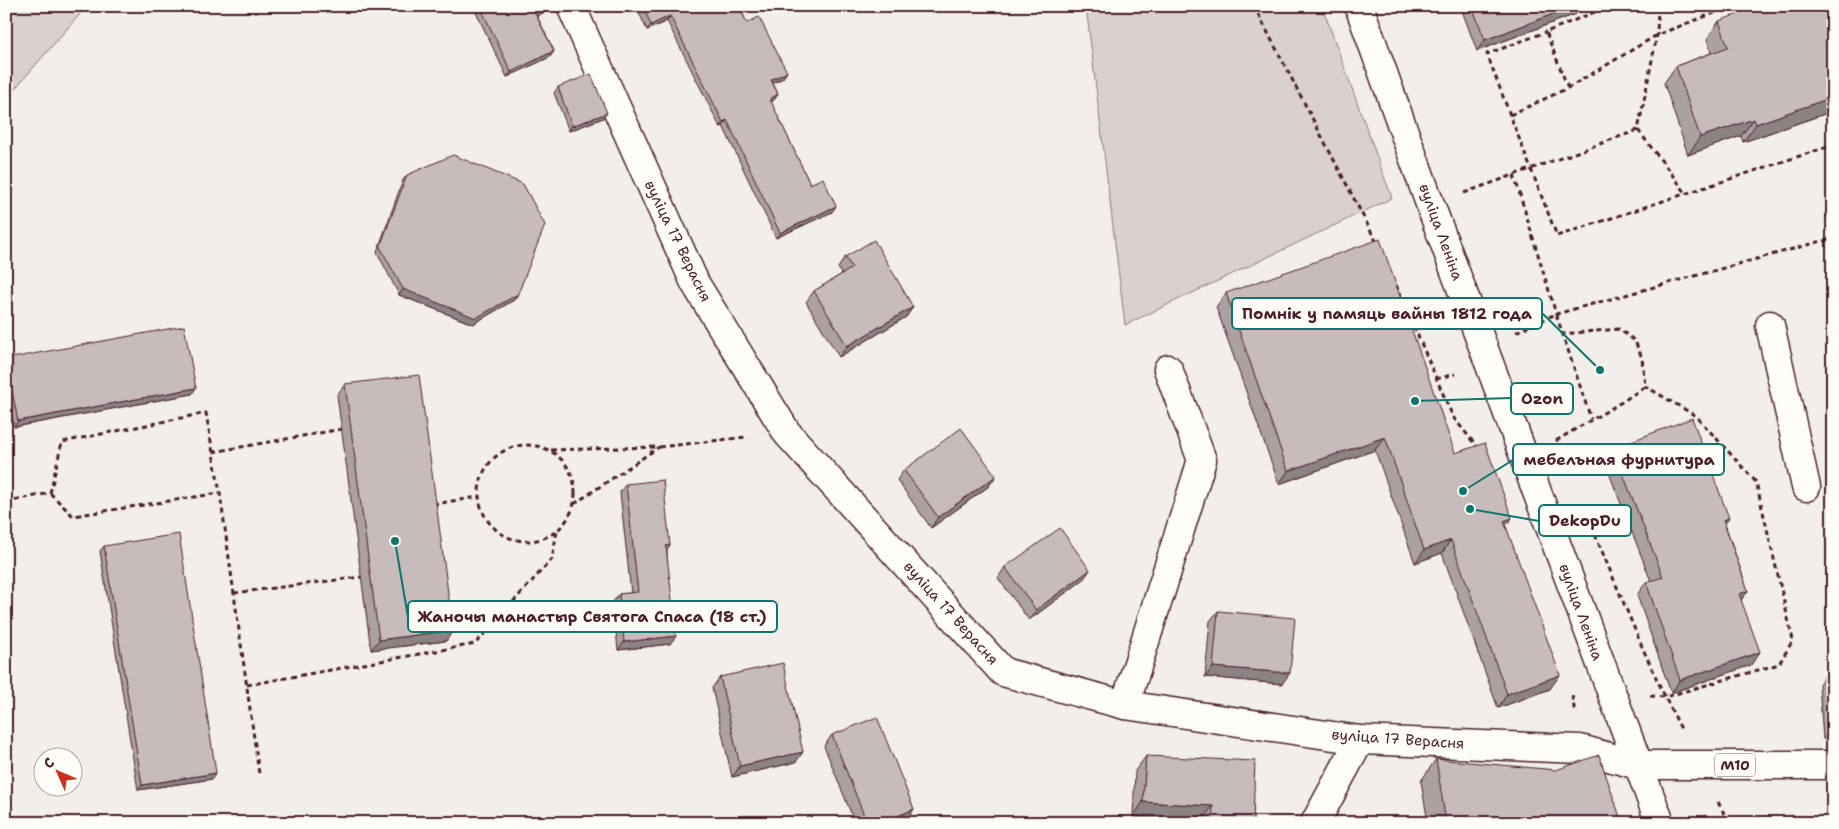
<svg xmlns="http://www.w3.org/2000/svg" width="1839" height="829" font-family="'Shantell Sans',sans-serif">
<style>
.green{fill:#d9d0cf;stroke:#92787d}
.lines{fill:none;stroke-linecap:round;stroke-linejoin:round}
.minor-casing{stroke:#4a1f2b;stroke-width:31}
.major-casing{stroke:#4a1f2b;stroke-width:31}
.path{stroke:#4a1f2b;stroke-width:3;stroke-dasharray:5 4;stroke-linecap:butt}
.minor{stroke:#fdfcf7;stroke-width:28}
.major{stroke:#fdfcf7;stroke-width:28}
.wall{fill:#aca1a1;stroke:#4a1f2b}
.shaded-wall{fill:#8c8383;stroke:#4a1f2b}
.building{fill:#c8bbbb;stroke:#4a1f2b}
.labels{text-anchor:middle;dominant-baseline:central;stroke-width:4;stroke-linejoin:round;paint-order:stroke}
.shield{fill:#fdfcf7;stroke:#806168;stroke-width:1}
.shield-label{font-size:14px;font-weight:bold;fill:#4a1f2b}
.street-label{font-size:15px;fill:#4a1f2b;stroke:#fdfcf7}
.leader{fill:none;stroke:#0f766e;stroke-width:2}
.callout-dot{fill:#0f766e;stroke:#fdfcf7;stroke-width:2}
.callout{fill:#fdfcf7;stroke:#0f766e;stroke-width:2}
.callout-label{font-size:16px;text-anchor:middle;font-weight:bold;fill:#4a1f2b}
</style>
<rect width="100%" height="100%" fill="#f2efeb"/>
<filter id="ink" filterUnits="userSpaceOnUse"><feTurbulence type="fractalNoise" baseFrequency=".02" numOctaves="2"/><feDisplacementMap in="SourceGraphic" scale="10" xChannelSelector="R" yChannelSelector="G"/><feConvolveMatrix kernelMatrix="1 2 1 2 8 2 1 2 1" color-interpolation-filters="sRGB"/></filter>
<g filter="url(#ink)">
<g class="green">
<path d="M6,6H87L6,99Z"/>
<path d="M1086,6H1322L1392,198L1125,325Z"/>
</g>
<g class="lines">
<g class="minor-casing">
<g id="minor">
<path d="M571,6L695,283L787,433L1003,672L1125,705L1360,740L1580,749L1638,765"/>
<path d="M1770,325L1806,487"/>
<path d="M1125,705L1202,460L1168,369"/>
<path d="M1315,823L1360,740"/>
</g>
</g>
<g class="major-casing">
<g id="major">
<path d="M1359,6L1430,204L1660,823"/>
<path d="M1638,765H1833"/>
</g>
</g>
<g class="path">
<path d="M1254,6L1377,243"/>
<path d="M1658,6L1657,35L1638,130L1686,193"/>
<path d="M1732,6L1657,35L1568,88L1510,115L1557,236L1833,145"/>
<path d="M1568,88L1546,32L1609,6"/>
<path d="M1510,115L1487,54L1546,32"/>
<path d="M1514,175L1556,314L1833,238"/>
<path d="M1464,193L1638,130"/>
<path d="M1396,285L1453,417L1478,448"/>
<path d="M1516,332L1556,314L1591,419"/>
<path d="M1436,379L1455,374"/>
<path d="M1556,441C1586,422 1617,407 1645,386L1642,358L1635,341L1619,329L1562,334"/>
<circle cx="527" cy="493" r="48"/>
<path d="M551,450L659,447L747,437"/>
<path d="M213,452L342,429"/>
<path d="M50,493L62,442L206,413L220,493"/>
<path d="M6,502L50,493L73,516L220,493L259,774"/>
<path d="M433,504L479,497"/>
<path d="M574,504L659,447"/>
<path d="M1588,518L1643,649L1665,697L1779,664L1793,640L1756,482L1696,416L1645,386"/>
<path d="M234,593L361,577"/>
<path d="M247,685L475,644L552,559L557,531"/>
<path d="M1572,696L1575,713"/>
<path d="M1650,696L1665,697L1681,729"/>
<path d="M1718,802L1729,823"/>
</g>
<use href="#minor" class="minor"/>
<use href="#major" class="major"/>
</g>
<g class="wall">
<path d="M473,6H552L550,9L537,16L554,51L550,57L507,77Z"/>
<path d="M636,6H739L747,23L783,78L773,83L778,94L774,100L771,102L810,184L832,212L776,238L723,126L720,127L667,21L647,30Z"/>
<path d="M1462,6H1581L1576,14L1477,51L1461,8Z"/>
<path d="M1719,21L1833,111L1743,142L1741,136L1688,155L1664,83L1676,66L1711,53L1707,39Z"/>
<path d="M558,87L603,118L569,131L554,93Z"/>
<path d="M407,175L518,294L514,300L473,324L399,295L377,252L403,180Z"/>
<path d="M1833,206V218L1830,220L1826,215Z"/>
<path d="M845,257L913,307L906,317L839,357L806,302L814,291L842,274L838,268Z"/>
<path d="M1226,293L1455,453L1506,526L1550,689L1498,708L1442,553L1415,563L1375,450L1279,484L1216,307Z"/>
<path d="M6,359L192,394L14,427L6,386Z"/>
<path d="M345,384L453,630L446,641L371,650L337,395Z"/>
<path d="M1613,448L1725,524L1748,591L1741,600L1751,665L1671,693L1637,595L1646,582L1651,581L1604,460Z"/>
<path d="M904,470L989,486L931,528L897,480Z"/>
<path d="M626,484L670,545L667,550L670,644L618,650L613,602L619,594L631,593L620,492Z"/>
<path d="M104,546L212,779L138,790L100,551Z"/>
<path d="M1005,567L1083,580L1029,620L998,578Z"/>
<path d="M1218,611L1282,684L1205,677L1210,621Z"/>
<path d="M1826,674L1833,738L1823,739L1819,684Z"/>
<path d="M720,677L796,762L732,777L712,688Z"/>
<path d="M832,735L907,820L900,823H855L824,746Z"/>
<path d="M1146,756L1253,823H1202V820L1133,817L1135,771Z"/>
<path d="M1436,759L1622,823H1428L1421,781Z"/>
</g>
<g class="shaded-wall">
<path d="M549,6H552L550,9L531,19L535,13Z"/>
<path d="M1574,6H1581L1576,14L1477,51L1485,40Z"/>
<path d="M670,16L667,21L647,30L651,25Z"/>
<path d="M554,51L550,57L507,77L511,72Z"/>
<path d="M787,72L783,78L767,85L771,80Z"/>
<path d="M778,94L774,100L766,104L770,99Z"/>
<path d="M1833,97V111L1743,142L1756,124Z"/>
<path d="M607,113L603,118L569,131L572,126Z"/>
<path d="M1754,119L1741,136L1688,155L1700,137Z"/>
<path d="M727,120L723,126L720,127L723,122Z"/>
<path d="M836,206L832,212L776,238L780,233Z"/>
<path d="M403,289L518,294L514,300L473,324L399,295Z"/>
<path d="M913,307L906,317L839,357L847,346Z"/>
<path d="M196,388L192,394L14,427L18,421Z"/>
<path d="M1385,437L1375,450L1279,484L1288,471Z"/>
<path d="M996,476L989,486L931,528L938,517Z"/>
<path d="M1512,518L1502,531L1504,521Z"/>
<path d="M1729,518L1721,530L1723,520Z"/>
<path d="M1451,540L1442,553L1415,563L1424,550Z"/>
<path d="M1090,570L1083,580L1029,620L1036,610Z"/>
<path d="M1748,591L1739,603V594Z"/>
<path d="M453,630L446,641L371,650L379,640Z"/>
<path d="M676,636L670,644L618,650L624,642Z"/>
<path d="M1760,652L1751,665L1671,693L1680,680Z"/>
<path d="M1213,667L1290,673L1282,684L1205,677Z"/>
<path d="M1560,675L1550,689L1498,708L1507,694Z"/>
<path d="M1830,728H1833V738L1823,739Z"/>
<path d="M803,752L796,762L732,777L740,766Z"/>
<path d="M216,773L212,779L138,790L142,785Z"/>
<path d="M1143,802L1213,806L1202,820L1133,817Z"/>
<path d="M914,809L907,820L900,823H881Z"/>
</g>
<g class="building">
<path d="M480,6H549L535,13L554,51L511,72Z"/>
<path d="M643,6H739L747,23L759,17L787,72L771,80L778,94L770,99L810,184L823,178L836,206L780,233L727,120L723,122L670,16L651,25Z"/>
<path d="M1472,6H1574L1485,40Z"/>
<path d="M1760,6H1798L1799,9L1807,6H1833V97L1756,124L1754,119L1700,137L1676,66L1728,47L1719,21Z"/>
<path d="M591,74L607,113L572,126L558,87Z"/>
<path d="M453,155L523,184L545,225L518,294L476,318L403,289L380,247L407,175Z"/>
<path d="M1833,206V213L1830,209Z"/>
<path d="M1380,239L1455,453L1485,443L1512,518L1504,521L1560,675L1507,694L1451,540L1424,550L1385,437L1288,471L1226,293Z"/>
<path d="M874,240L913,307L847,346L814,291L852,268L845,257Z"/>
<path d="M184,326L196,388L18,421L6,359Z"/>
<path d="M419,375L453,630L379,640L345,384Z"/>
<path d="M1692,418L1729,518L1723,520L1748,591L1739,594L1760,652L1680,680L1646,582L1663,577L1613,448Z"/>
<path d="M961,428L996,476L938,517L904,470Z"/>
<path d="M663,480L670,545L666,546L676,636L624,642L619,594L638,592L626,484Z"/>
<path d="M1060,528L1090,570L1036,610L1005,567Z"/>
<path d="M179,534L216,773L142,785L104,546Z"/>
<path d="M1218,611L1295,618L1290,673L1213,667Z"/>
<path d="M783,663L803,752L740,766L720,677Z"/>
<path d="M1833,673V728H1830L1826,674Z"/>
<path d="M877,717L914,809L881,823H867L832,735Z"/>
<path d="M1599,755L1622,823H1574V822L1570,823H1446L1436,759L1556,770Z"/>
<path d="M1146,756L1255,761L1253,823H1212L1213,806L1143,802Z"/>
</g>
</g>
<g class="labels">
<rect class="shield" x="1715" y="753.5" width="40" height="23" rx="4"/>
<g class="shield-label">
<text x="1735" y="765">М10</text>
</g>
<g class="street-label">
<text transform="translate(1441 232) rotate(70)">вуліца Леніна</text>
<text transform="translate(678 241) rotate(64)">вуліца 17 Верасня</text>
<text transform="translate(1581 612) rotate(70)">вуліца Леніна</text>
<text transform="translate(951 613) rotate(48)">вуліца 17 Верасня</text>
<text transform="translate(1398 739) rotate(4)">вуліца 17 Верасня</text>
</g>
</g>
<path class="leader" d="M1600 370L1542 313M1415 401L1511 398M1463 491L1513 460M1470 509L1539 521M395 541L408 617"/>
<g class="callout-dot">
<circle cx="1600" cy="370" r="5"/>
<circle cx="1415" cy="401" r="5"/>
<circle cx="1463" cy="491" r="5"/>
<circle cx="1470" cy="509" r="5"/>
<circle cx="395" cy="541" r="5"/>
</g>
<g class="callout">
<rect x="1232" y="298" width="310" height="31" rx="5"/>
<rect x="1511" y="383" width="62" height="31" rx="5"/>
<rect x="1513" y="444" width="211" height="31" rx="5"/>
<rect x="1539" y="505" width="92" height="31" rx="5"/>
<rect x="408" y="601" width="369" height="31" rx="5"/>
</g>
<g class="callout-label">
<text x="1387" y="319">Помнік у памяць вайны 1812 года</text>
<text x="1542" y="404">Ozon</text>
<text x="1619" y="465">мебелъная фурнитура</text>
<text x="1585" y="526">DekopDu</text>
<text x="592" y="622">Жаночы манастыр Святога Спаса (18 ст.)</text>
</g>
<rect width="1839" height="829" fill="none" stroke="#fdfcf7" stroke-width="25"/>
<rect x="12" y="12" width="1814" height="804" fill="none" stroke="#4a1f2b" stroke-width="2" filter="url(#ink)"/>
<g transform="translate(58 772) rotate(315)"><circle r="24" fill="#fdfcf7" stroke="#b5a4a5"/>
<path d="M0-4L9 19L0 12L-9 19Z" fill="#c8321e"/>
<text y="-8" font-size="14" font-weight="bold" text-anchor="middle" fill="#4a1f2b">С</text>
</g>
</svg>
